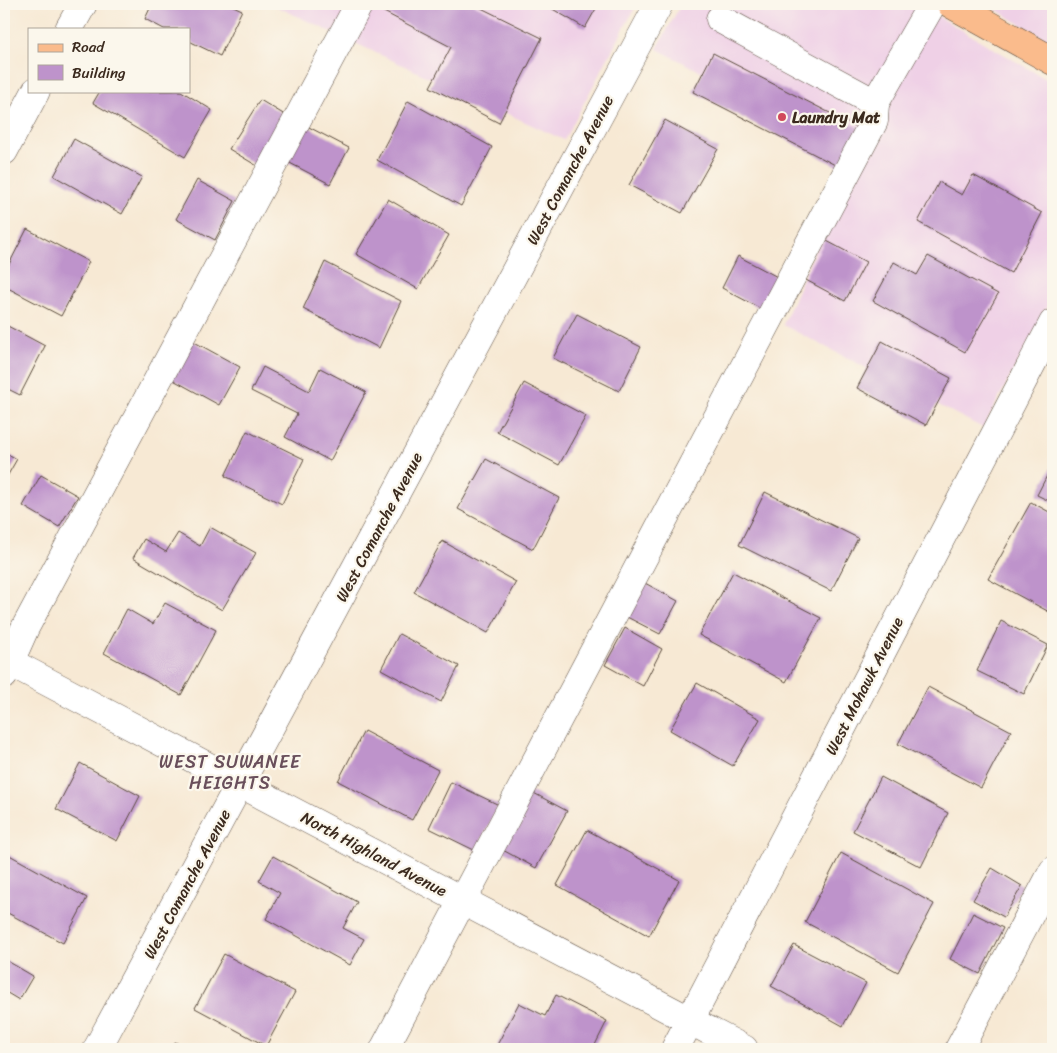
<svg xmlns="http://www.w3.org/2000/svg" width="1057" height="1053" font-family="Sriracha,sans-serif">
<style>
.built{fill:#efd0e6}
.building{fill:#be93cb}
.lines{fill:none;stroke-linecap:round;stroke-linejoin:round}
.minor-casing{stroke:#574739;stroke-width:29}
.major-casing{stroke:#574739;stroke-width:29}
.minor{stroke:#fff;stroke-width:28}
.major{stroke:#fabb8c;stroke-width:28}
.poi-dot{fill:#d1495b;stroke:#fbf7ec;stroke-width:2}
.labels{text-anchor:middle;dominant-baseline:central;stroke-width:4.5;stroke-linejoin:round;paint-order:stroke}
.poi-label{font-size:16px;font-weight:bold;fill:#3b2a1e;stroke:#fbf7ec;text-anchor:start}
.street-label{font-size:16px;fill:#3b2a1e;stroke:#fbf7ec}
.neighbourhood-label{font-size:18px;letter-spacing:1px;fill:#694f5b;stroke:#fbf7ec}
</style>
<rect width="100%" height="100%" fill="#fbf7ec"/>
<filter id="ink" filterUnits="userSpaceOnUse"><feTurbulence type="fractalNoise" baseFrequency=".02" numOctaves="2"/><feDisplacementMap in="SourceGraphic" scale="10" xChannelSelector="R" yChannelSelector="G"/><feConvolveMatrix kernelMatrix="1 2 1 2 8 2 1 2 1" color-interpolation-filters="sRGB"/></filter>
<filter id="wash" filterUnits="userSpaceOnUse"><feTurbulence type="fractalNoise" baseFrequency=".0096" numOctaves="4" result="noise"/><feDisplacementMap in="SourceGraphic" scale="20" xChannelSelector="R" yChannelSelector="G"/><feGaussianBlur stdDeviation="1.12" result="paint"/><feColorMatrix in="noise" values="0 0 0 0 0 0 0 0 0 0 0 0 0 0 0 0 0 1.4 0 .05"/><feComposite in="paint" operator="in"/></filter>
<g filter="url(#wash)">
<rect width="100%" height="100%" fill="#f7e9d4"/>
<g class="built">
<path d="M271,4H637L564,140Z"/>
<path d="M681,4H917L1053,83V296L983,428L783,325L857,152L657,49Z"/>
<path d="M986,4H1053V43Z"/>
</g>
<g id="blocks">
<g class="building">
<path d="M152,4H229L242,10L220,56L189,41V29H164L145,19Z"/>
<path d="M386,4H473L542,38L499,123L430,87L451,47L382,11Z"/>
<path d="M544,4H597L598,5L585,28Z"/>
<path d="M713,53L863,130L843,169L693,92Z"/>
<path d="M100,91H181L212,110L185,157L93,103Z"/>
<path d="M260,100L290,118L259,167L229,149Z"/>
<path d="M408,101L492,147L461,206L377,160Z"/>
<path d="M665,120L718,149L682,213L629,185Z"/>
<path d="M303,124L349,148L330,184L284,160Z"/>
<path d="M74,139L142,177L122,214L54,176Z"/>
<path d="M973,175L1042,213L1011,273L918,222L939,182L962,195Z"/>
<path d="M197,180L235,201L215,240L176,219Z"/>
<path d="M388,199L449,235L418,289L356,254Z"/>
<path d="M27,229L89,262L61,316L4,286V274Z"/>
<path d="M825,240L866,262L845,301L804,279Z"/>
<path d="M738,256L783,280L767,312L722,288Z"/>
<path d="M928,256L998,294L965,352L873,301L894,262L917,275Z"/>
<path d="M325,262L401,301L379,348L303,309Z"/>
<path d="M577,314L641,347L619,391L553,358Z"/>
<path d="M4,324L45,346L20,395L4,387Z"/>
<path d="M187,338L240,367L219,405L166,376Z"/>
<path d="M882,341L951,378L926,425L857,388Z"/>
<path d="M263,367L309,391L320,368L366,392L330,461L285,437L297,414L251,391Z"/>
<path d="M524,383L586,416L559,465L497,432Z"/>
<path d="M247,431L304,459L282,504L225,476Z"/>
<path d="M4,452L17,459L5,480L4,479Z"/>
<path d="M486,459L559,498L533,549L458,509Z"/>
<path d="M1053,464V503L1037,495Z"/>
<path d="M41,475L78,496L59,527L23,506Z"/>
<path d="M765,492L858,538L831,591L739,545Z"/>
<path d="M1031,502L1053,514V614L988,579Z"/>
<path d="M210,527L256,553L222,610L133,558L144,539L166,552L178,533L200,546Z"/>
<path d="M442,541L516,582L488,633L414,592Z"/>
<path d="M733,572L821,618L786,682L699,635Z"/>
<path d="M643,582L678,601L660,634L625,616Z"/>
<path d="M165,603L216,630L181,695L104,653L127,609L153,624Z"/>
<path d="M1001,621L1048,645L1024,694L977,671Z"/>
<path d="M625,628L662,649L643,686L605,665Z"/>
<path d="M399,634L459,666L441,702L381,669Z"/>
<path d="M697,683L760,719L733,766L670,730Z"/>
<path d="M928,687L1011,731L981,788L898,744Z"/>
<path d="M364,731L438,770L412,820L338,781Z"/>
<path d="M80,763L140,796L117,841L56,809Z"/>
<path d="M881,777L948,813L921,867L853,831Z"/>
<path d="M451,782L499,805L476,851L429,828Z"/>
<path d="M530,791L567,811L536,868L499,848Z"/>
<path d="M587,830L679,880L649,936L557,885Z"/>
<path d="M4,852L87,898L63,943L4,911Z"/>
<path d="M841,853L934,904L898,972L805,922Z"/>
<path d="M273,856L357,902L343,928L364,939L350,965L266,919L280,893L259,881Z"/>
<path d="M992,868L1022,886L1004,917L973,900Z"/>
<path d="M973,913L1003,928L980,974L950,959Z"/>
<path d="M794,945L866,983L843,1026L771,986Z"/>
<path d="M224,954L295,992L266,1046L195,1008Z"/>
<path d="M4,959L33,976L19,1000L4,991Z"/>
<path d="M556,995L607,1021L593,1049H506L497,1045L519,1003L545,1016Z"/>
<path d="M175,1042L189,1049H171Z"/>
</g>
</g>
</g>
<g filter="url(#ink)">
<use href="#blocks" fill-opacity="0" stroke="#574739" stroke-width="1"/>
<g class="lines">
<g class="minor-casing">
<g id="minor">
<path d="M720,19L875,103L932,4"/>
<path d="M69,29L83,4"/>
<path d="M4,151L36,91"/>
<path d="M4,659L744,1049"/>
<path d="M4,675L25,628L359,4"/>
<path d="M97,1049L659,4"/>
<path d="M384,1049L874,121L875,103"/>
<path d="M675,1049L1053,323"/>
<path d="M959,1049L1053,871"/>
</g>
</g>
<g class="major-casing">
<path id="major" d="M951,4L1053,61"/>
</g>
<use href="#minor" class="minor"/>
<use href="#major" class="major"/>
</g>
</g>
<circle class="poi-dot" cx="782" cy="117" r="5"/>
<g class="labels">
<g class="poi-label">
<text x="792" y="117">Laundry Mat</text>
</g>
<g class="street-label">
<text transform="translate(570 170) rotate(-62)">West Comanche Avenue</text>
<text transform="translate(379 527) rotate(-62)">West Comanche Avenue</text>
<text transform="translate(864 686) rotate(-63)">West Mohawk Avenue</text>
<text transform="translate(374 854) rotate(28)">North Highland Avenue</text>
<text transform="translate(187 884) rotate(-62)">West Comanche Avenue</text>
</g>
<g class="neighbourhood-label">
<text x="230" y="762">WEST SUWANEE<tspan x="230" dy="21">HEIGHTS</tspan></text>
</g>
</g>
<rect width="1057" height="1053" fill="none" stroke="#fbf7ec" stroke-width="20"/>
<rect x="28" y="28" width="162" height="65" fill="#fbf7ec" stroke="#aea59a"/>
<rect x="38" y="44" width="25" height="8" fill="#fabb8c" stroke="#aea59a"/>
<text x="72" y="52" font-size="15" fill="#3b2a1e">Road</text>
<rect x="38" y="65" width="25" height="15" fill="#be93cb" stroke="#aea59a"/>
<text x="72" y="78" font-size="15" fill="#3b2a1e">Building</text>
</svg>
